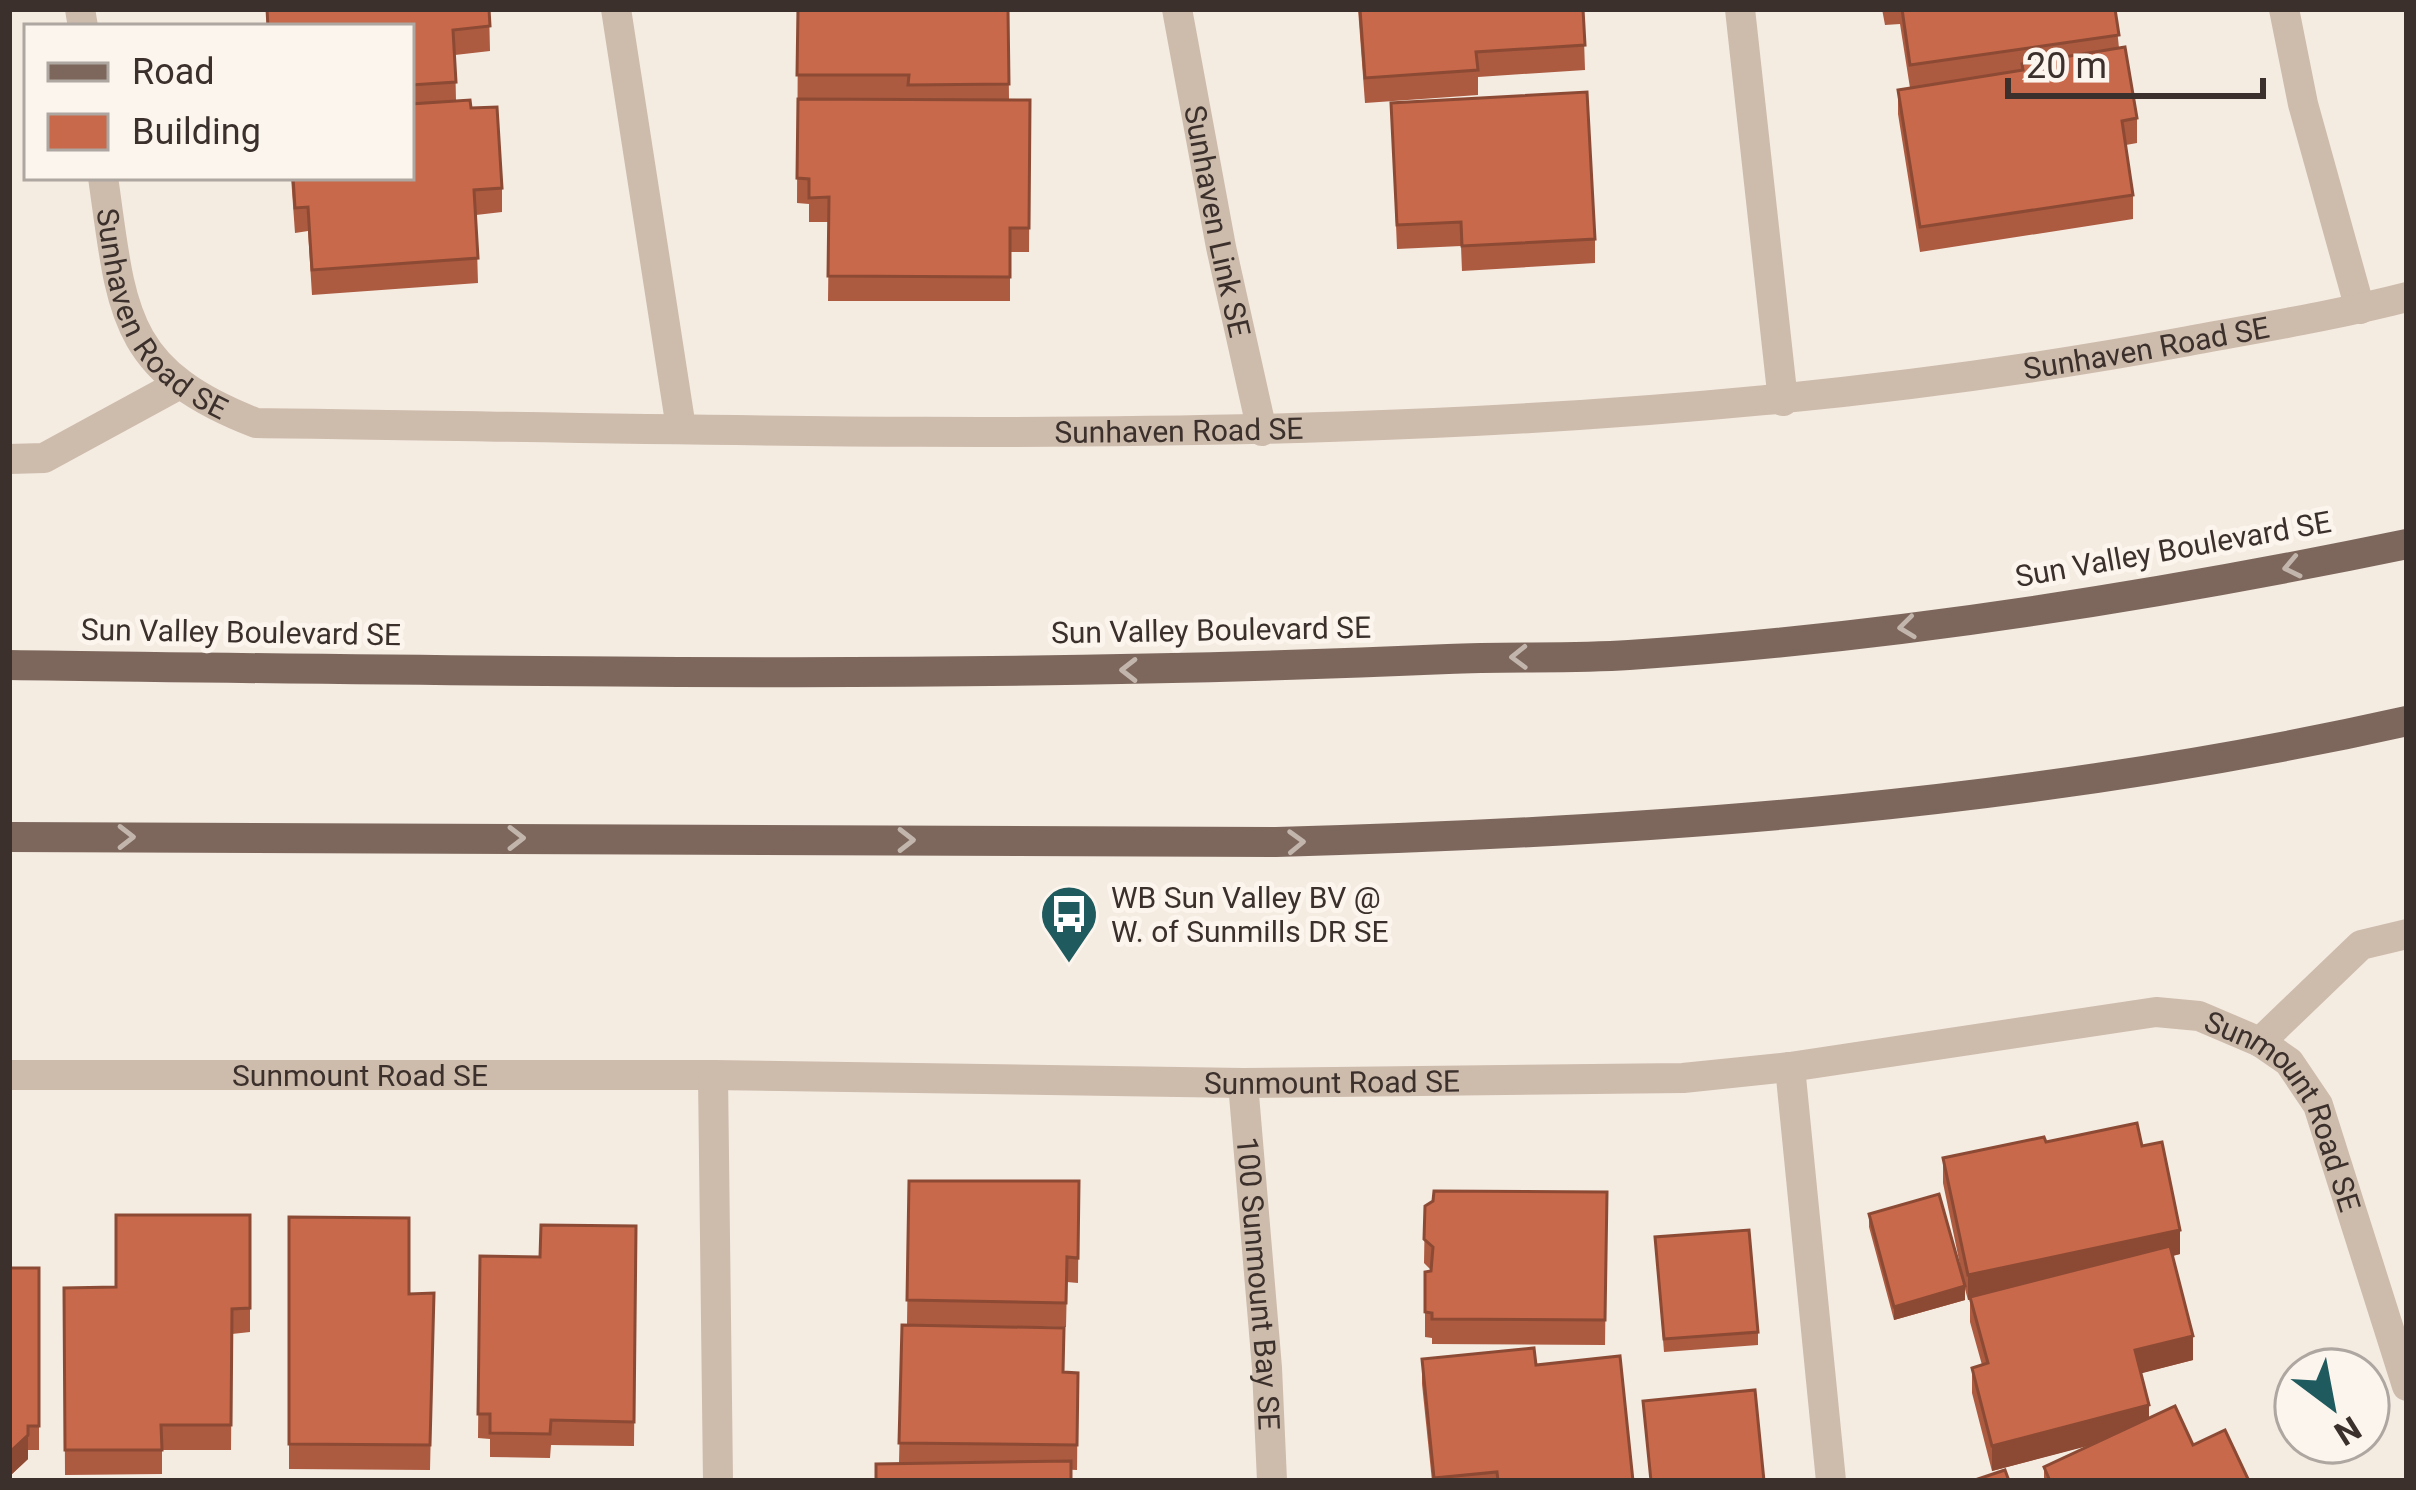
<svg xmlns="http://www.w3.org/2000/svg" width="2416" height="1490" font-family="Roboto,sans-serif">
<style>
.lines{fill:none;stroke-linecap:round;stroke-linejoin:round}
.minor{stroke:#cdbbac;stroke-width:30}
.major{stroke:#7d675c;stroke-width:30}
.wall{fill:#ac5a40}
.shaded-wall{fill:#8c4a34}
.building{fill:#c8694b;stroke:#8c4a34;stroke-width:3}
.oneway{stroke:#c2b5ac}
.labels{text-anchor:middle;dominant-baseline:central;stroke-width:10;stroke-linejoin:round;paint-order:stroke}
.street-label{font-size:30px;fill:#3b302b;stroke:#fbf5ee}
.poi-label{font-size:30px;fill:#3b302b;stroke:#fbf5ee;text-anchor:start}
</style>
<rect width="100%" height="100%" fill="#f4ebe1"/>
<g class="lines">
<g class="minor">
<path d="M80,9L83,27"/>
<path d="M616,9L681,428"/>
<path id="s1" d="M1177,9L1221,247L1262,431"/>
<path d="M1740,9L1783,401"/>
<path d="M2284,9L2303,104L2360,309"/>
<path id="s2" d="M103,177C122,309 119,370 256,423C899,431 1548,460 2183,342C2258,328 2333,316 2407,297"/>
<path d="M9,459L44,458L178,385"/>
<path d="M2260,1042L2361,945L2407,934"/>
<path d="M1790,1067L1831,1481"/>
<path id="s3" d="M9,1075H713L1243,1083L1683,1078L1790,1067L2156,1012L2199,1016L2260,1042L2289,1062L2318,1105L2407,1386"/>
<path d="M713,1075L718,1481"/>
<path id="s4" d="M1243,1083L1267,1368L1272,1481"/>
</g>
<g class="major">
<path d="M9,665C489,671 969,680 1448,659C1508,656 1569,659 1629,655C1891,638 2151,597 2407,544"/>
<path d="M9,837L1276,842C1655,832 2036,804 2407,721"/>
</g>
</g>
<g class="wall">
<path d="M266,9H489L490,51L455,55L456,101L471,108L502,188V212L476,215L478,283L312,295L308,231L295,233L291,177H411V27H267Z"/>
<path d="M798,9H1008L1009,100H1030L1029,252H1010V301H828L829,222H809V204L797,203Z"/>
<path d="M1358,9H1583L1585,70L1478,77V95L1365,103Z"/>
<path d="M1882,9H2115L2119,48L2137,118V143L2126,145L2133,195V219L1920,252L1898,114V90L1910,88L1900,24L1885,25Z"/>
<path d="M1391,103L1595,239V263L1462,271L1461,246L1397,249Z"/>
<path d="M2046,1142L2142,1146L2180,1254L2173,1256L2193,1360L2141,1373L2149,1418L2249,1481H2044V1467L2093,1444L1992,1471L1972,1393V1368L1982,1365L1970,1322V1299L1968,1300L1965,1289V1300L1894,1320L1869,1227V1214L1963,1279L1943,1183V1158Z"/>
<path d="M909,1181H1079L1078,1283L1067,1282L1066,1327L907,1325Z"/>
<path d="M1607,1192L1605,1345L1432,1344V1338L1425,1337V1272L1431,1270L1424,1263L1425,1206Z"/>
<path d="M250,1215V1332L232,1334L231,1450H162V1474L65,1475L64,1288L116,1287Z"/>
<path d="M289,1217L409,1294L434,1293L430,1470L289,1469Z"/>
<path d="M636,1226L634,1446L551,1445L550,1458L490,1457V1439L478,1438L480,1256L540,1257Z"/>
<path d="M1655,1237L1758,1332V1345L1664,1352Z"/>
<path d="M9,1268H39V1450H28V1459L12,1474H9Z"/>
<path d="M902,1325L1064,1372L1078,1373L1077,1470L899,1463Z"/>
<path d="M1422,1359L1633,1481H1432L1422,1384Z"/>
</g>
<g class="shaded-wall">
<path d="M2180,1230V1254L1968,1300V1275Z"/>
<path d="M1965,1286V1300L1894,1320V1307Z"/>
<path d="M2193,1336V1360L2135,1375V1350Z"/>
<path d="M2149,1405V1430L1992,1471V1446Z"/>
<path d="M28,1426V1459L12,1474V1450Z"/>
</g>
<g class="building">
<path d="M267,9H489L490,26L453,30L456,82L411,85V27H268Z"/>
<path d="M798,9H1008L1009,84L908,85L909,75H797Z"/>
<path d="M1360,9H1583L1585,45L1476,52L1478,70L1365,78Z"/>
<path d="M1902,9H2115L2119,35L1910,65Z"/>
<path d="M2125,47L2137,118L2122,121L2133,195L1920,227L1898,90L2023,70L2022,64Z"/>
<path d="M1587,92L1595,239L1462,246L1461,222L1397,225L1391,103Z"/>
<path d="M798,99L1030,100L1029,228H1010V277L828,276L829,197L809,198V179L797,178Z"/>
<path d="M470,100L471,108L497,107L502,188L474,190L478,258L312,270L308,207L295,208L293,177H411V104Z"/>
<path d="M2137,1123L2142,1146L2162,1142L2180,1230L1968,1275L1943,1158L2044,1137L2046,1142Z"/>
<path d="M909,1181H1079L1078,1258L1067,1257L1066,1303L907,1300Z"/>
<path d="M1434,1191L1607,1192L1605,1320L1432,1319V1313L1425,1312V1272L1431,1271L1433,1247L1424,1239L1425,1206L1433,1201Z"/>
<path d="M1939,1194L1965,1286L1894,1307L1869,1214Z"/>
<path d="M116,1215H250V1308L232,1309L231,1425H161L162,1450H65L64,1288L116,1287Z"/>
<path d="M289,1217L409,1218V1294L434,1293L430,1445L289,1444Z"/>
<path d="M541,1225L636,1226L634,1422L551,1420L550,1434L490,1433V1414H478L480,1256L540,1257Z"/>
<path d="M1749,1230L1758,1332L1664,1339L1655,1237Z"/>
<path d="M2170,1246L2193,1336L2135,1350L2149,1405L1992,1446L1972,1368L1988,1363L1970,1297Z"/>
<path d="M9,1268H39V1426H28V1435L12,1450H9Z"/>
<path d="M902,1325L1064,1328L1063,1372L1078,1373L1077,1445L899,1443Z"/>
<path d="M1534,1348L1536,1365L1620,1356L1633,1481H1498L1497,1472L1434,1478L1422,1359Z"/>
<path d="M1755,1390L1764,1481H1651L1643,1401Z"/>
<path d="M2175,1406L2193,1445L2225,1430L2249,1481H2050L2044,1467Z"/>
<path d="M1071,1461V1481H876V1464Z"/>
<path d="M2005,1470L2009,1481H1972Z"/>
</g>
<defs><path id="oneway-chevron" d="M-2-3.5L2.5 0L-2 3.5" fill="none" stroke-width="1.6" stroke-linecap="round" stroke-linejoin="round" transform="scale(3)"/></defs>
<g class="oneway">
<use href="#oneway-chevron" transform="translate(2292 567) rotate(168)"/>
<use href="#oneway-chevron" transform="translate(1907 627) rotate(173)"/>
<use href="#oneway-chevron" transform="translate(1519 657) rotate(179)"/>
<use href="#oneway-chevron" transform="translate(1129 670) rotate(180)"/>
<use href="#oneway-chevron" transform="translate(126 837)"/>
<use href="#oneway-chevron" transform="translate(516 838)"/>
<use href="#oneway-chevron" transform="translate(906 840)"/>
<use href="#oneway-chevron" transform="translate(1296 842) rotate(-2)"/>
</g>
<defs>
<g id="bus-pin" transform="scale(3)"><path d="M0 17L-7.5 6A9.5 9.5 0 1 1 7.5 6Z" fill="#1f5a5e" stroke="#fbf5ee"/><path d="M-5-6H5V4H4V6H2V4H-2V6H-4V4H-5ZM-3.5-4V0h7V-4ZM-3.5 1.2v1.5H-2V1.2ZM2 1.2v1.5H3.5V1.2Z" fill="#fff"/></g>
</defs>
<g fill-rule="evenodd">
<use href="#bus-pin" x="1069" y="914"/>
</g>
<g class="labels">
<g class="street-label">
<text stroke="none"><textPath href="#s1" startOffset="216">Sunhaven Link SE</textPath></text>
<text stroke="none"><textPath href="#s2" startOffset="156">Sunhaven Road SE</textPath></text>
<text stroke="none"><textPath href="#s2" startOffset="2208">Sunhaven Road SE</textPath></text>
<text stroke="none"><textPath href="#s2" startOffset="1236">Sunhaven Road SE</textPath></text>
<text transform="translate(2173 549) rotate(-10)">Sun Valley Boulevard SE</text>
<text transform="translate(1211 630) rotate(-1)">Sun Valley Boulevard SE</text>
<text transform="translate(241 632) rotate(1)">Sun Valley Boulevard SE</text>
<text stroke="none"><textPath href="#s3" startOffset="351">Sunmount Road SE</textPath></text>
<text stroke="none"><textPath href="#s3" startOffset="1323">Sunmount Road SE</textPath></text>
<text stroke="none"><textPath href="#s3" startOffset="2331">Sunmount Road SE</textPath></text>
<text stroke="none"><textPath href="#s4" startOffset="201">100 Sunmount Bay SE</textPath></text>
</g>
<g class="poi-label">
<text x="1111" y="897">WB Sun Valley BV @<tspan x="1111" dy="34">W. of Sunmills DR SE</tspan></text>
</g>
</g>
<rect width="2416" height="1490" fill="none" stroke="#3b302b" stroke-width="24"/>
<rect x="24" y="24" width="390" height="156" fill="#fbf5ee" stroke="#aea6a0" stroke-width="3"/>
<rect x="48" y="63" width="60" height="18" fill="#7d675c" stroke="#aea6a0" stroke-width="3"/>
<text x="132" y="84" font-size="36" fill="#3b302b">Road</text>
<rect x="48" y="114" width="60" height="36" fill="#c8694b" stroke="#aea6a0" stroke-width="3"/>
<text x="132" y="144" font-size="36" fill="#3b302b">Building</text>
<g transform="translate(2332 1406) rotate(148)"><circle r="57" fill="#fbf5ee" stroke="#aea6a0" stroke-width="3"/>
<path d="M0-9L21 45L0 30L-21 45Z" fill="#1f5a5e"/>
<text y="-18" font-size="33" font-weight="bold" text-anchor="middle" fill="#3b302b">N</text>
</g>
<path d="M2008 78v18h255v-18" fill="none" stroke="#3b302b" stroke-width="6"/>
<text x="2026" y="78" font-size="36" fill="#3b302b" stroke="#fbf5ee" stroke-width="9" paint-order="stroke">20 m</text>
</svg>
